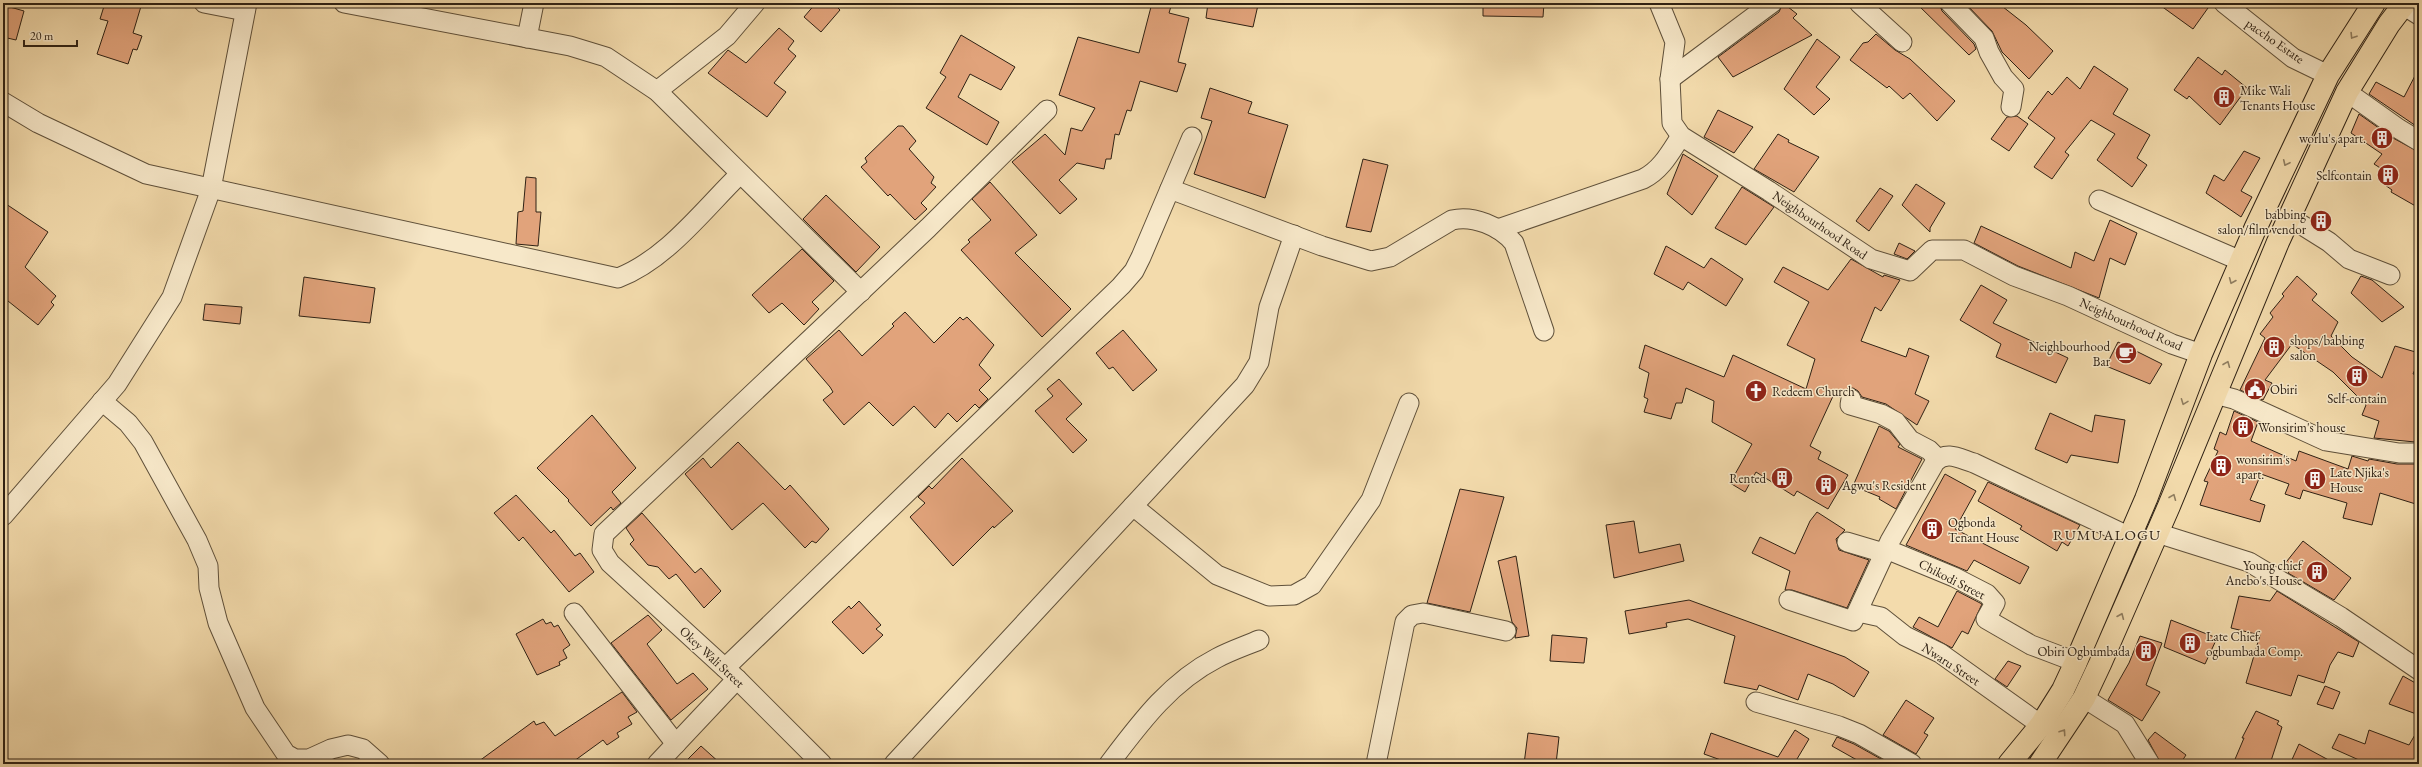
<svg xmlns="http://www.w3.org/2000/svg" width="2422" height="767" font-family="'EB Garamond',serif">
<style>
.building{fill:#e1a37b;stroke:#2e2114}
.lines{fill:none;stroke-linecap:round;stroke-linejoin:round}
.minor-casing{stroke:#5f503a;stroke-width:21}
.major-casing{stroke:#2e2114;stroke-width:24}
.minor{stroke:#f7e8c9;stroke-width:19}
.major{stroke:#f3dbac;stroke-width:22}
.oneway{stroke:#907e60}
.labels{text-anchor:middle;dominant-baseline:central;stroke-width:3;stroke-linejoin:round;paint-order:stroke}
.street-label{font-size:13px;fill:#2e2114;stroke:#f7e8c9}
.poi-label{font-size:13px;fill:#2e2114;stroke:#f7e8c9;text-anchor:start}
.quarter-label{font-size:15px;letter-spacing:1px;fill:#2e2114;stroke:#f7e8c9}
</style>
<rect width="100%" height="100%" fill="#f3dbac"/>
<filter id="stains"><feTurbulence type="fractalNoise" baseFrequency=".005" numOctaves="4"/><feColorMatrix values="0 0 0 0 .2 0 0 0 0 .09 0 0 0 0 .02 0 0 0 .5 -.17"/></filter>
<radialGradient id="worn" r=".72"><stop offset=".6" stop-color="#630" stop-opacity="0"/><stop offset="1" stop-color="#630" stop-opacity=".3"/></radialGradient>
<g class="building">
<path d="M105,3H142L133,33L142,36L137,50L133,49L128,64L97,54L108,21L100,19Z"/>
<path d="M816,3H833L840,10L821,32L804,17Z"/>
<path d="M1152,3H1172L1169,13L1189,18L1178,62L1186,64L1177,92L1140,81L1131,111L1127,110L1119,135L1115,134L1111,159H1106L1104,169L1077,163L1059,180L1077,199L1060,214L1012,162L1045,134L1065,155L1071,128L1082,131L1095,108L1059,95L1078,37L1139,53Z"/>
<path d="M1208,3L1258,5L1253,27L1206,18Z"/>
<path d="M1483,3H1544L1543,17L1483,16Z"/>
<path d="M1783,3L1797,14L1793,18L1812,35L1733,77L1718,57L1779,12Z"/>
<path d="M1916,3H1939L1942,11L1974,44L1976,49L1969,55Z"/>
<path d="M1965,3H1998L2026,25L2053,51L2029,79L2002,52L1992,31Z"/>
<path d="M2157,3H2200L2208,8L2193,29Z"/>
<path d="M3,5L24,11L16,40L3,37Z"/>
<path d="M779,28L794,41L788,49L796,56L774,83L786,92L767,117L708,73L728,50L746,63Z"/>
<path d="M1876,34L1895,50L1910,59L1955,101L1937,121L1910,93L1903,99L1889,86L1887,88L1850,60L1863,43L1868,42Z"/>
<path d="M961,35L1015,67L1001,90L970,74L958,97L999,122L987,145L926,108L946,77L940,73Z"/>
<path d="M1817,39L1840,57L1816,87L1830,99L1814,115L1784,89Z"/>
<path d="M2198,57L2222,75L2225,70L2247,88L2220,125L2189,96L2187,99L2174,90Z"/>
<path d="M2094,66L2128,89L2113,114L2150,135L2137,158L2147,165L2132,187L2097,160L2115,134L2091,120L2065,152L2069,155L2052,179L2034,167L2055,138L2028,118L2048,91L2052,95L2067,77L2080,89Z"/>
<path d="M2419,68V128L2369,94L2376,82L2404,97Z"/>
<path d="M1210,88L1252,102L1248,113L1288,125L1265,198L1194,174L1212,121L1201,118Z"/>
<path d="M1718,110L1753,127L1734,153L1704,137Z"/>
<path d="M2359,114L2393,138L2419,152V208L2391,192L2392,190L2378,180L2385,171L2374,164L2382,154L2351,133Z"/>
<path d="M2017,116L2028,124L2009,151L1991,139L2007,117Z"/>
<path d="M898,126H903L916,141L909,149L934,177L931,183L936,187L921,203L927,209L915,220L890,194L888,196L861,167L867,162L865,158Z"/>
<path d="M1778,134L1789,140L1788,142L1819,157L1794,192L1754,169Z"/>
<path d="M2244,151L2260,158L2241,191L2252,197L2241,217L2206,193L2214,175L2224,181Z"/>
<path d="M1683,154L1718,176L1692,215L1667,194Z"/>
<path d="M1363,159L1388,165L1371,232L1346,227Z"/>
<path d="M526,177L536,178V212H541L538,246L516,244L518,212L523,211Z"/>
<path d="M990,182L1037,235L1015,253L1071,309L1042,337L961,250L970,242L968,240L991,220L972,199Z"/>
<path d="M1916,184L1945,203L1930,228V232L1902,205Z"/>
<path d="M1742,187L1774,207L1746,245L1715,228Z"/>
<path d="M1880,188L1893,196L1869,231L1856,221Z"/>
<path d="M826,195L880,247L856,272L803,219Z"/>
<path d="M3,202L48,232L25,267L56,296L51,302L54,305L38,325L3,297Z"/>
<path d="M2110,220L2137,233L2125,265L2110,258L2099,298L2018,266L1974,243L1981,226L2071,268L2075,252L2094,261Z"/>
<path d="M1899,243L1915,251L1907,259L1894,254Z"/>
<path d="M1666,246L1704,268L1711,258L1743,279L1726,306L1688,282L1683,290L1654,274Z"/>
<path d="M802,249L834,281L812,302L819,309L804,325L782,303L769,313L752,295Z"/>
<path d="M1851,259L1883,277L1884,275L1900,280L1881,311L1875,307L1861,341L1906,357L1909,348L1929,356L1915,394L1929,401L1917,425L1886,404L1862,397L1858,391L1853,388L1847,389L1840,397L1834,394L1810,446L1821,452L1818,459L1848,475L1828,509L1797,491L1794,496L1756,472L1745,492L1730,483L1752,444L1712,422L1714,401L1686,388L1682,403H1676L1671,419L1644,412L1648,399L1644,397L1649,373L1639,368L1645,345L1724,377L1733,355L1806,389L1815,359L1787,345L1809,302L1774,282L1783,267L1828,290Z"/>
<path d="M2297,276L2317,294L2312,300L2338,322L2331,336L2352,357L2382,378L2395,346L2419,353V360L2413,374L2419,375V431L2415,442L2374,438L2379,421L2362,415L2366,405L2333,372L2292,344L2265,380L2272,383L2263,400L2240,390L2265,338L2260,334L2273,317L2270,313L2284,296L2282,294Z"/>
<path d="M2361,276L2372,280L2404,307L2382,322L2351,293Z"/>
<path d="M304,277L375,288L370,323L299,316Z"/>
<path d="M1981,285L2007,300L1993,323L2068,358L2056,383L1996,357L2001,344L1960,320Z"/>
<path d="M205,304L242,307L240,324L203,320Z"/>
<path d="M905,312L934,343L960,317L963,320L967,317L994,345L979,365L991,378L979,390L988,399L979,408L975,404L957,422L948,413L935,428L914,406L893,426L869,402L844,425L823,400L833,392L830,387L806,359L839,330L862,356L894,326L892,324Z"/>
<path d="M1123,330L1157,370L1133,391L1113,367L1109,369L1096,353Z"/>
<path d="M2118,342L2162,364L2150,384L2106,366Z"/>
<path d="M1059,379L1082,404L1066,419L1087,440L1073,453L1035,411L1053,396L1047,389Z"/>
<path d="M2234,411L2258,422L2251,441L2296,461L2299,451L2348,469L2352,456L2368,461L2369,459L2397,464H2419V505L2380,493L2372,525L2343,518L2347,503L2303,490L2300,499L2285,494L2289,484L2261,474L2250,500L2265,505L2260,522L2200,505L2208,482L2204,481L2218,451L2214,449L2220,432L2226,435Z"/>
<path d="M2050,413L2092,432L2095,415L2125,420L2118,463L2071,455L2067,463L2035,449Z"/>
<path d="M592,415L636,468L612,492L621,503L613,510L611,507L591,526L568,501L569,500L537,468Z"/>
<path d="M1879,426L1889,431L1900,444L1898,447L1922,459L1896,509L1879,499L1880,497L1853,486Z"/>
<path d="M738,442L785,490L790,485L829,529L816,543L812,541L805,548L763,503L732,530L685,474L703,458L711,468Z"/>
<path d="M962,458L1013,511L994,528L993,526L953,566L910,517L925,503L918,497L929,486L932,489Z"/>
<path d="M1945,474L1976,491L1955,529L2029,567L2020,584L1974,560L1967,571L1906,545Z"/>
<path d="M1988,482L2080,525L2068,546L2062,542L2057,551L2020,529L2022,526L1978,501Z"/>
<path d="M1460,489L1504,497L1470,612L1427,603Z"/>
<path d="M516,495L551,533L554,530L575,556L580,553L594,572L569,592L523,537L519,541L494,513Z"/>
<path d="M1817,512L1845,530L1836,539L1839,550L1869,560L1847,608L1792,590H1785L1790,571L1752,553L1760,537L1795,554L1810,521Z"/>
<path d="M642,513L695,573L701,568L721,591L704,608L676,574L669,579L658,567L648,565L630,544L634,540L626,528Z"/>
<path d="M1634,521L1639,553L1680,544L1684,561L1614,578L1606,525Z"/>
<path d="M2303,541L2351,578L2334,600L2288,573L2290,570L2283,566Z"/>
<path d="M1516,556L1529,636L1515,638L1517,628L1512,622L1498,561Z"/>
<path d="M1957,591L1982,604L1968,634L1962,631L1952,648L1913,627L1919,617L1938,627Z"/>
<path d="M2277,591L2359,642L2353,657L2338,652L2330,665L2324,683L2298,675L2291,696L2246,683L2260,635L2231,628L2239,596L2270,601Z"/>
<path d="M1689,600L1845,657L1869,672L1854,697L1833,684L1808,674L1798,700L1759,685L1757,690L1724,683L1735,636L1688,619L1666,623L1667,627L1629,634L1625,611Z"/>
<path d="M859,601L881,625L876,629L883,635L863,654L832,622L849,606L851,609Z"/>
<path d="M648,615L662,630L647,644L677,684L693,673L708,689L671,720L611,643Z"/>
<path d="M543,619L546,624L551,622L554,627L558,625L570,645L563,650L567,658L559,662L560,665L537,675L516,634Z"/>
<path d="M2171,620L2217,638L2205,664L2164,647Z"/>
<path d="M1552,635L1587,638L1584,663L1550,661Z"/>
<path d="M2140,636L2162,643L2146,685L2160,692L2142,721L2108,700L2129,663Z"/>
<path d="M2008,661L2021,666L2007,687L1995,679Z"/>
<path d="M2403,676L2419,685V715L2389,704Z"/>
<path d="M2325,686L2340,692L2333,709L2317,704Z"/>
<path d="M622,692L637,712L628,717L632,724L617,733L619,737L607,745L603,740L570,764H475L534,721L536,725L544,722L555,736Z"/>
<path d="M1906,700L1934,718L1924,733L1928,735L1916,754L1883,735Z"/>
<path d="M2256,711L2279,721L2277,724L2282,727L2270,764H2233L2244,738H2242Z"/>
<path d="M2419,728V764H2368L2332,748L2339,734L2365,744L2369,730L2409,745Z"/>
<path d="M1795,730L1809,739L1794,764H1732L1704,754L1711,733L1778,757Z"/>
<path d="M2155,732L2186,755L2180,764H2161L2148,740Z"/>
<path d="M1528,733L1559,737L1556,764H1524Z"/>
<path d="M1837,737L1854,744L1890,764H1864L1832,746Z"/>
<path d="M2299,744L2336,764H2290Z"/>
<path d="M701,746L721,764H683Z"/>
</g>
<g class="lines">
<g class="minor-casing">
<g id="minor">
<path d="M204,3L245,11"/>
<path d="M344,3L570,46L606,57L657,91L861,292"/>
<path d="M1659,3L1675,42L1670,79L1672,123L1681,136L1769,191L1871,259L1910,271L1932,250H1964L2014,276L2068,296L2172,344L2201,354"/>
<path d="M1859,3L1902,42"/>
<path d="M1950,3L1984,38L1989,52L2003,77L2014,89L2011,107"/>
<path d="M2224,3L2293,58L2328,75"/>
<path d="M2403,5L2419,15"/>
<path d="M527,38L534,3"/>
<path d="M1670,79L1772,3"/>
<path d="M657,91L727,36L755,3"/>
<path d="M2347,92L2399,129L2419,141"/>
<path d="M3,102L38,123L146,174L618,278C667,259 703,210 740,174"/>
<path d="M1170,189L1322,246L1371,261L1390,257L1452,220C1473,215 1500,226 1514,243L1544,331"/>
<path d="M2099,200L2241,261"/>
<path d="M2289,217L2329,242L2349,259L2390,275"/>
<path d="M1498,229L1643,179C1661,170 1670,153 1681,136"/>
<path d="M2215,394L2234,399L2326,441L2399,453H2419"/>
<path d="M1851,399L1850,405L1881,414L1896,422L1910,440L1929,450L1938,459"/>
<path d="M102,401L128,423L143,442L197,540L208,566L209,588L218,623L255,708L286,754L295,759H309L331,749L348,745L363,749L380,764"/>
<path d="M1133,506L1217,575L1269,596L1294,595L1312,585L1371,500L1409,403"/>
<path d="M3,516L117,384L172,297L211,189L247,3"/>
<path d="M2157,533L2249,562L2341,617L2419,670"/>
<path d="M1847,542L1884,553"/>
<path d="M1886,549L1954,577L1987,594L1995,603L1986,619L2031,645L2076,662"/>
<path d="M1789,600L1853,621L1890,541L1935,462C1947,450 1960,459 1974,463L2130,537"/>
<path d="M1858,612L1881,617L1905,636L1940,653L2041,725"/>
<path d="M574,613L676,744"/>
<path d="M725,668L1121,286L1134,271L1141,257L1192,137"/>
<path d="M2084,698L2125,724L2150,764"/>
<path d="M1756,702L1839,726L1859,734L1912,764"/>
<path d="M657,764L737,679"/>
<path d="M822,764L737,679L610,563L602,550L604,534L928,228L1047,110"/>
<path d="M894,764L1245,385L1259,362L1269,307L1294,235"/>
<path d="M1109,764C1140,723 1170,682 1217,658C1230,651 1245,646 1259,640"/>
<path d="M1376,764L1405,622L1412,615L1423,613L1506,631"/>
</g>
</g>
<g class="major-casing">
<g id="major">
<path d="M2009,764L2041,725L2063,690L2076,662L2146,499L2201,354L2255,229L2328,75L2374,3"/>
<path d="M2040,764L2084,698L2100,664L2169,506L2278,242L2347,92L2389,24L2405,3"/>
</g>
</g>
<use href="#minor" class="minor"/>
<use href="#major" class="major"/>
</g>
<defs><path id="oneway-chevron" d="M-2-3.5L2.5 0L-2 3.5" fill="none" stroke-width="1.6" stroke-linecap="round" stroke-linejoin="round"/></defs>
<g class="oneway">
<use href="#oneway-chevron" transform="translate(2353 36) rotate(122)"/>
<use href="#oneway-chevron" transform="translate(2286 163) rotate(115)"/>
<use href="#oneway-chevron" transform="translate(2232 281) rotate(113)"/>
<use href="#oneway-chevron" transform="translate(2227 364) rotate(-68)"/>
<use href="#oneway-chevron" transform="translate(2184 402) rotate(111)"/>
<use href="#oneway-chevron" transform="translate(2173 497) rotate(-68)"/>
<use href="#oneway-chevron" transform="translate(2121 616) rotate(-67)"/>
<use href="#oneway-chevron" transform="translate(2063 732) rotate(-56)"/>
</g>
<defs>
<g id="building-disc" transform="scale(1.15)"><circle r="9.5" fill="#8f2418" stroke="#f7e8c9"/><path d="M-4-6H4V6H1V3H-1V6H-4ZM-2.5-4.3h1.7v1.8h-1.7ZM.8-4.3h1.7v1.8H.8ZM-2.5-1h1.7V.8h-1.7ZM.8-1h1.7V.8H.8Z" fill="#fff"/></g>
<g id="cafe-disc" transform="scale(1.15)"><circle r="9.5" fill="#8f2418" stroke="#f7e8c9"/><path d="M-5.5-4.5H6V0H3Q3 3.5 0 3.5H-2.5Q-5.5 3.5-5.5 0ZM3-3.2v2h1.7v-2ZM-6 4.5H4V6H-6Z" fill="#fff"/></g>
<g id="civic-disc" transform="scale(1.15)"><circle r="9.5" fill="#8f2418" stroke="#f7e8c9"/><path d="M-.6-6.5H3V-4.5H.6V-3L4-1V1h2V6H-6V1h2V-1L-.6-3ZM-1.2 2.5V6h2.4V2.5Z" fill="#fff"/></g>
<g id="church-disc" transform="scale(1.15)"><circle r="9.5" fill="#8f2418" stroke="#f7e8c9"/><path d="M-1.2-6h2.4v3.5h3.3v2.4h-3.3V6h-2.4V-.1h-3.3v-2.4h3.3Z" fill="#fff"/></g>
</defs>
<g fill-rule="evenodd">
<use href="#building-disc" x="2224" y="97"/>
<use href="#building-disc" x="2382" y="138"/>
<use href="#building-disc" x="2388" y="175"/>
<use href="#building-disc" x="2321" y="221"/>
<use href="#building-disc" x="2274" y="347"/>
<use href="#cafe-disc" x="2126" y="353"/>
<use href="#building-disc" x="2357" y="376"/>
<use href="#civic-disc" x="2255" y="389"/>
<use href="#church-disc" x="1756" y="391"/>
<use href="#building-disc" x="2243" y="427"/>
<use href="#building-disc" x="2221" y="466"/>
<use href="#building-disc" x="1782" y="478"/>
<use href="#building-disc" x="2315" y="479"/>
<use href="#building-disc" x="1826" y="485"/>
<use href="#building-disc" x="1932" y="529"/>
<use href="#building-disc" x="2317" y="572"/>
<use href="#building-disc" x="2190" y="643"/>
<use href="#building-disc" x="2146" y="651"/>
</g>
<g class="labels">
<g class="street-label">
<text transform="translate(2275 41) rotate(35)">paccho Estate</text>
<text transform="translate(1820 225) rotate(34)">Neighbourhood Road</text>
<text transform="translate(2131 324) rotate(24)">Neighbourhood Road</text>
<text transform="translate(1952 579) rotate(27)">Chikodi Street</text>
<text transform="translate(712 657) rotate(43)">Okey Wali Street</text>
<text transform="translate(1951 664) rotate(33)">Nwaru Street</text>
</g>
<g class="poi-label">
<text x="2240" y="90">Mike Wali<tspan x="2240" dy="15">Tenants House</tspan></text>
<text x="2366" y="138" text-anchor="end">worlu's apart.</text>
<text x="2372" y="175" text-anchor="end">Selfcontain</text>
<text x="2306" y="214" text-anchor="end">babbing<tspan x="2306" dy="15">salon/film vendor</tspan></text>
<text x="2290" y="340">shops/babbing<tspan x="2290" dy="15">salon</tspan></text>
<text x="2110" y="346" text-anchor="end">Neighbourhood<tspan x="2110" dy="15">Bar</tspan></text>
<text x="2270" y="389">Obiri</text>
<text x="1772" y="391">Redeem Church</text>
<text x="2357" y="398" text-anchor="middle">Self-contain</text>
<text x="2258" y="427">Wonsirim's house</text>
<text x="2236" y="459">wonsirim's<tspan x="2236" dy="15">apart.</tspan></text>
<text x="2330" y="472">Late Njika's<tspan x="2330" dy="15">House</tspan></text>
<text x="1766" y="478" text-anchor="end">Rented</text>
<text x="1842" y="485">Agwu's Resident</text>
<text x="1948" y="522">Ogbonda<tspan x="1948" dy="15">Tenant House</tspan></text>
<text x="2302" y="565" text-anchor="end">Young chief<tspan x="2302" dy="15">Anebo's House</tspan></text>
<text x="2206" y="636">Late Chief<tspan x="2206" dy="15">ogbumbada Comp.</tspan></text>
<text x="2130" y="651" text-anchor="end">Obiri Ogbumbada</text>
</g>
<g class="quarter-label">
<text x="2107" y="534">RUMUALOGU</text>
</g>
</g>
<rect width="2422" height="767" fill="none" stroke="#f3dbac" stroke-width="16"/>
<rect x="4" y="4" width="2414" height="759" fill="none" stroke="#2e2114" stroke-width="2"/>
<rect x="8" y="8" width="2406" height="751" fill="none" stroke="#2e2114"/>
<path d="M24 40v6h53v-6" fill="none" stroke="#2e2114" stroke-width="2"/>
<text x="30" y="40" font-size="12" fill="#2e2114" stroke="#f7e8c9" stroke-width="3" paint-order="stroke">20 m</text>
<rect width="100%" height="100%" filter="url(#stains)"/>
<rect width="100%" height="100%" fill="url(#worn)"/>
</svg>
